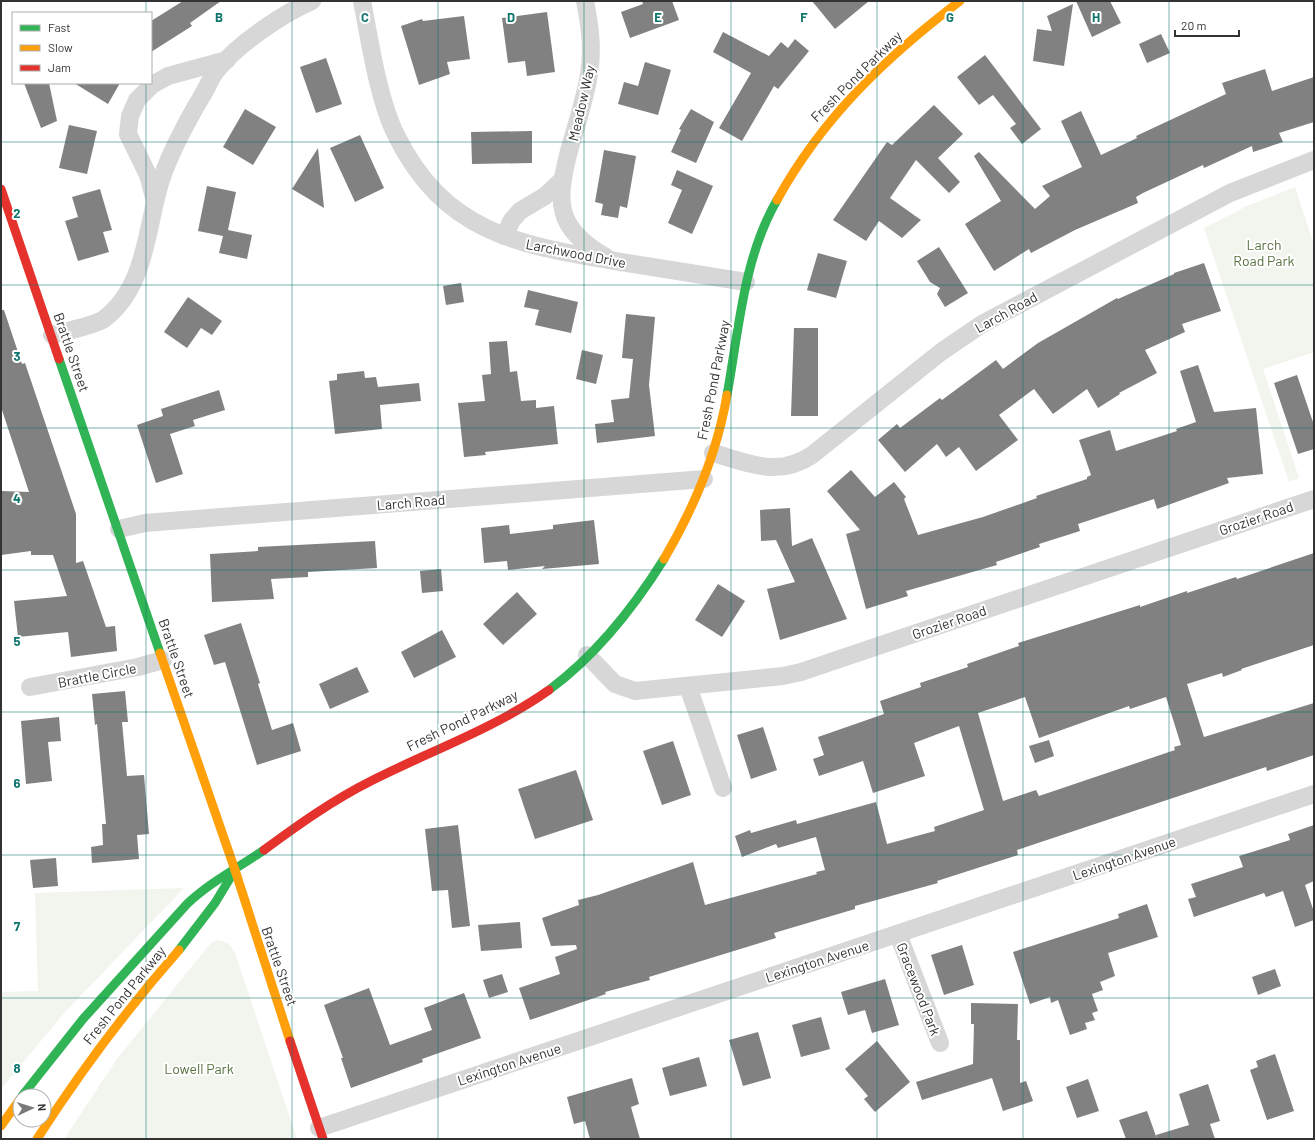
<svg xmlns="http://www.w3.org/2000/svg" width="1315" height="1140" font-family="Barlow,sans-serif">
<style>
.green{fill:#f1f5ed}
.building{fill:#818181;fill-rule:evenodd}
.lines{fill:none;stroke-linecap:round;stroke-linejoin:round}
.street{stroke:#d7d7d7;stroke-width:18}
.fast{stroke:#30b455;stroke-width:9}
.slow{stroke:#ff9f0a;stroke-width:9}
.jam{stroke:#e5322d;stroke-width:9}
.grid{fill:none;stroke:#0f766e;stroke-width:1;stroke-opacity:0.55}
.labels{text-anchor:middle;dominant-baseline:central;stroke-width:4;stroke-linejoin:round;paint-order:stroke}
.street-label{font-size:14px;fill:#333;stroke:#fff}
.park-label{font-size:14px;fill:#56703f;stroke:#fff}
.grid-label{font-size:13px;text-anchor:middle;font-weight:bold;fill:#0f766e;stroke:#fff;stroke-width:4;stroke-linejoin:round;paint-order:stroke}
</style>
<rect width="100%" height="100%" fill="#fff"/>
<g class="green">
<path d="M1295,187L1314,245V352L1263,369L1299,478L1289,482L1204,228L1247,206Z"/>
<path d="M184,888L64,1013L1,1089V992L38,991L35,893Z"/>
<path d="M216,940C227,941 230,944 235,953L297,1139H64L117,1059L210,944Z"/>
</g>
<g class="building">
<path d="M183,1H221L190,23L192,26L151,52V21Z"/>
<path d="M642,1H672L679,20L630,38L621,12L643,4Z"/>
<path d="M812,1H869L835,29Z"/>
<path d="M1076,1H1110L1121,23L1092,37Z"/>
<path d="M1073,4L1064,66L1033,61L1037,29L1052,31L1047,16Z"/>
<path d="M547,12L555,72L527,76L525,61L508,63L502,18Z"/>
<path d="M464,16L470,59L447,62L450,74L419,85L401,26L422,19L423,21Z"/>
<path d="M723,32L769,56L781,42L788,48L795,39L809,51L778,89L774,86L742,141L719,128L751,73L713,52Z"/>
<path d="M1161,34L1170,53L1147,63L1139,44Z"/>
<path d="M985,55L1041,129L1022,144L1010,128L1016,124L993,95L979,105L957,77Z"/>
<path d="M326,58L342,104L316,113L300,67Z"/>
<path d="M645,62L671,70L658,115L618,104L624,82L638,86Z"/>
<path d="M1265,69L1272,91L1314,77V122L1279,133L1283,142L1253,152L1252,146L1204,168L1203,165L1143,193L1136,197L1138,203L1075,230L1031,253L1029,249L994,271L965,224L1001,201L974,156L979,152L1035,209L1050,196L1042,186L1082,167L1061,121L1081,111L1101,155L1137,138L1136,136L1226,94L1222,83Z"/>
<path d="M24,83H49L57,121L41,128Z"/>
<path d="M74,83H120L108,104Z"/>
<path d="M934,105L963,134L938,158L960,182L949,193L916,160L890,198L921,220L902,238L879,221L866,241L833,220L887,142L892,145Z"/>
<path d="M245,109L276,127L253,165L223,147Z"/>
<path d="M691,109L714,122L696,163L671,152L681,130L679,129Z"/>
<path d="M69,125L97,131L87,174L59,168Z"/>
<path d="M532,131V163L472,164L471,132Z"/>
<path d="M360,135L384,188L355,202L330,148Z"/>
<path d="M318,148L324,208L292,189Z"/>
<path d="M604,150L636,156L627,208L620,206L618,218L601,215L603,204L595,202Z"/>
<path d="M677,170L713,186L692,234L668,223L682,190L671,185Z"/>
<path d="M207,186L236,192L228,230L252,235L247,259L219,253L223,236L198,231Z"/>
<path d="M100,189L112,230L103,232L109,252L78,261L65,221L78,217L72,197Z"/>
<path d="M939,247L968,293L945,307L937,294L940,288L930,282L917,261Z"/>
<path d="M818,253L847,261L836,298L807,290Z"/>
<path d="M1204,263L1221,311L1182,324L1185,332L1145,350L1157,373L1119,393L1120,394L1098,408L1087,389L1053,414L1034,389L999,415L1018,440L976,471L959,447L946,457L937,444L905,472L878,440L897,424L900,428L940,398L942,400L996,360L1003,369L1038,343L1117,298L1118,299L1174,274V273Z"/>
<path d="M461,283L464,302L446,305L443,286Z"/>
<path d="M528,290L578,302L571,333L535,325L539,310L524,307Z"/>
<path d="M188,297L222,321L212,335L201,328L187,348L164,332Z"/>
<path d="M1,310H4L22,364L25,363L76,514V563L83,561L106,627L115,626L117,651L71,657L68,632L18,637L14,601L67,596L53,555H31V551L1,555V491L29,492L1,407Z"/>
<path d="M626,314L655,317L649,385L655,436L597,443L595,424L614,422L611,400L629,398L633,359L622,358Z"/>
<path d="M794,328H818V416H791Z"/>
<path d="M507,341L510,372L517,371L521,401L536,400V408L554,406L558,444L485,452L486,455L464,457L458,403L485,401L482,375L491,374L489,342Z"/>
<path d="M582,350L603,355L596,384L576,379Z"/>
<path d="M1198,365L1214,412L1256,408L1263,474L1227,478L1229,483L1157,509L1154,499L1078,524L1080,531L1039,544L1040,547L996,562L997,565L906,591L908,596L866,609L846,534L860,530L827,491L851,470L875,497L894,482L906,497L904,499L918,535L983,517L1037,498L1036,496L1087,479V477L1091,475L1079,440L1110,430L1116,451L1177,431L1176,429L1196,422L1180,371Z"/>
<path d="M364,371L365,378L376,377L378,387L419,383L421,401L380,405L382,429L335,434L329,381L337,380V374Z"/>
<path d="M1297,375L1314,425V449L1298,454L1274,383Z"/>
<path d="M219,390L225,410L193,420L195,426L170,434L183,474L156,483L137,425L163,416L161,409Z"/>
<path d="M790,508L792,546L812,538L847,619L780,640L767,589L795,582L776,540L761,541L760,510Z"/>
<path d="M594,520L599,564L542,569L545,566L508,570L507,561L484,563L481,528L509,525L510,534L553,529V525Z"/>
<path d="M375,541L377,568L308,572V577L271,579L274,599L212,602L210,554L258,551V547Z"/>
<path d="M1314,553V645L1241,669L1242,670L1223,677L1222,673L1187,684L1204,737L1314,703V755L1267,771L1266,767L1017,850L1018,855L937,881L938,883L855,906V909L774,933L776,938L649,977L650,980L605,992L606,994L530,1020L519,988L560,974L555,957L577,949L576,945L551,946L542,918L579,905L578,900L598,895L693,862L705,905L817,874L816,872L825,870L816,837L778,848L776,844L742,857L735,836L750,830L751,833L796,820L797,824L876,802L887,844L935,831L934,827L984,810L959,726L914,743L925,776L873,793L863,761L819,776L813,759L824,755L818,737L884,714L880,701L921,687L920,683L968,667L967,664L1019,646L1018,643L1140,605V607L1187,591V593L1236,577L1237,579ZM1025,697L1039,738L1129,706L1130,709L1166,697L1181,745L1174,747L1175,750L1039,796L1036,790L1003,801L978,713Z"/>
<path d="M441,569L443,591L422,593L420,571Z"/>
<path d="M718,584L745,601L722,637L695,620Z"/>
<path d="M517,592L537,614L503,645L483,624Z"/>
<path d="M241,623L260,683L258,684L272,730L293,723L301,751L257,765L225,662L214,665L204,635Z"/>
<path d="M442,630L456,657L414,678L401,652Z"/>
<path d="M357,667L369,692L330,709L319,684Z"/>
<path d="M125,691L128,722H122L127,776L144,775L149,834L137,835L139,859L92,863L91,847L103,845L102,824H106L97,724L95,725L92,694Z"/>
<path d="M59,717L61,741L48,742L52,781L26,784L21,721Z"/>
<path d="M763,727L777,770L751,779L737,735Z"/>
<path d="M1049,740L1054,756L1035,763L1029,746Z"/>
<path d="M673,741L691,795L662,805L643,751Z"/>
<path d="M576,770L593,820L535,839L518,789Z"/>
<path d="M458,825L470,926L452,928L448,890L432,891L425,829Z"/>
<path d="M1314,825V881L1305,885L1314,912V920L1295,927L1283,891L1266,897L1264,893L1194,917L1188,899L1196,897L1191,884L1243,867L1239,856L1290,840L1288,834Z"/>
<path d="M56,858L58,886L33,888L30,860Z"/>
<path d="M1147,904L1158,937L1108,953L1115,976L1100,982L1103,990L1092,994L1098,1011L1092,1013L1095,1020L1085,1023L1087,1029L1070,1035L1058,1000L1051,1003L1050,997L1030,1004L1013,952L1119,918L1118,914Z"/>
<path d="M520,922L522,948L481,951L478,925Z"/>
<path d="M962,945L974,985L944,995L931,955Z"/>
<path d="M1275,969L1281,986L1258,995L1252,977Z"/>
<path d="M502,974L508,992L489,998L483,980Z"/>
<path d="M885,979L899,1025L872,1033L865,1010L848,1015L841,992Z"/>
<path d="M369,988L390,1045L432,1030L424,1008L464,993L481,1038L422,1059L423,1062L351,1088L341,1058H343L324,1005Z"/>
<path d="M971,1003L1018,1004L1017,1040H1020V1083L1026,1081L1033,1101L1003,1111L992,1078L922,1100L916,1082L973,1064L974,1024H971Z"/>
<path d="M821,1017L830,1049L801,1057L792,1025Z"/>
<path d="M758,1032L771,1078L743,1086L729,1040Z"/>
<path d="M877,1041L910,1082L875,1112L864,1099L868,1096L845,1069Z"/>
<path d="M1275,1054L1294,1111L1267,1120L1250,1070L1258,1067L1256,1061Z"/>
<path d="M699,1057L707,1086L670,1096L662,1068Z"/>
<path d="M632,1078L639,1104L631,1107L640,1139H590L585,1121L574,1124L567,1097Z"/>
<path d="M1088,1079L1099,1111L1077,1118L1066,1087Z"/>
<path d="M1208,1084L1220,1121L1210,1124L1215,1139H1126L1119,1120L1147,1111L1157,1139L1156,1135L1189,1125L1179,1094Z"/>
</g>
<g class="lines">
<g class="street">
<path d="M362,1C370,41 378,99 396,135C444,232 517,245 615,261C659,268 702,275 746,282"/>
<path d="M585,1C590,26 593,49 589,74C585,100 576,126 569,151C556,202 555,228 606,257"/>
<path d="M155,201L148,175L128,134L130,116L137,100L152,85L168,76L227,60"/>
<path d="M504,236L512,220L520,211L545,196L562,180"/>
<path d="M52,335C63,332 96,325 104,319C146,287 146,230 160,183C170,152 186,123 202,96C207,88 211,77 217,70C238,44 282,14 312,1"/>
<path d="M713,453C749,463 778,478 812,455L941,352L982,324L1230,193L1314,160"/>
<path d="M119,529L145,523L704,479"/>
<path d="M587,655L615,684L635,691L783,676L801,672L1314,499"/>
<path d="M688,686L723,788"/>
<path d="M30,687L138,667L163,660"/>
<path d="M898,934L940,1043"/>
<path d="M319,1128L1314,794"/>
</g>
<g class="fast">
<path d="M59,359L160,653"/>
<path d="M727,395C739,330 743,259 777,200"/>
<path d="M549,690C595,656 634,607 664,559"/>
<path d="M179,950L215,903L235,870"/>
<path d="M22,1096L83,1019L187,904C210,882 238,868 264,850"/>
</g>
<g class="slow">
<path d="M777,200C823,117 885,58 960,1"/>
<path d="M664,559C694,508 717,454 727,395"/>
<path d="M160,653L235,870"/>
<path d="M235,870L290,1041"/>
<path d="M1,1126L20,1099"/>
<path d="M37,1139C80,1072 127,1009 179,950"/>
</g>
<g class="jam">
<path d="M1,189L59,359"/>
<path d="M264,850C298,825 333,800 371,781C430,751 494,729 549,690"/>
<path d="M290,1041L323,1139"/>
</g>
</g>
<path class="grid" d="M146,1V13M292,1V1139M438,1V1139M584,1V1139M731,1V1139M877,1V1139M1023,1V1139M1169,1V1139M146,83V1139M1,142H1314M1,285H1314M1,428H1314M1,570H1314M1,712H1314M1,855H1314M1,998H1314"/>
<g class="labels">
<g class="street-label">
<text transform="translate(856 76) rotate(-45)">Fresh Pond Parkway</text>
<text transform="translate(581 103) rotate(-77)">Meadow Way</text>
<text transform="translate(576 253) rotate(11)">Larchwood Drive</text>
<text transform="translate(1006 312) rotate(-29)">Larch Road</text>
<text transform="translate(72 352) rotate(71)">Brattle Street</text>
<text transform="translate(713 380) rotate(-79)">Fresh Pond Parkway</text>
<text transform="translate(411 502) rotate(-5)">Larch Road</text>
<text transform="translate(1256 518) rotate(-19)">Grozier Road</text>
<text transform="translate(949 622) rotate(-19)">Grozier Road</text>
<text transform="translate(177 658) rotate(71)">Brattle Street</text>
<text transform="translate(97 675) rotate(-11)">Brattle Circle</text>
<text transform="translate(462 720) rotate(-26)">Fresh Pond Parkway</text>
<text transform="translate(1124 858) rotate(-19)">Lexington Avenue</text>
<text transform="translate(817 961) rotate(-18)">Lexington Avenue</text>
<text transform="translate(280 966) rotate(71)">Brattle Street</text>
<text transform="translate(919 989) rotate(69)">Gracewood Park</text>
<text transform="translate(124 995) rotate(-51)">Fresh Pond Parkway</text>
<text transform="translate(509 1064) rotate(-18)">Lexington Avenue</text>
</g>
<g class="park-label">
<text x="1264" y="244">Larch<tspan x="1264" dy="16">Road Park</tspan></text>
<text x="199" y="1068">Lowell Park</text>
</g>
</g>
<g class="grid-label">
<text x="219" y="22">B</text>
<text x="365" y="22">C</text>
<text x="511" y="22">D</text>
<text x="658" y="22">E</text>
<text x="804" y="22">F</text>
<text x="950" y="22">G</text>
<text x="1096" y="22">H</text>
<text x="17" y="218">2</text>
<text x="17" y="361">3</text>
<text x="17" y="503">4</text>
<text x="17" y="646">5</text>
<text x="17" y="788">6</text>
<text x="17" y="931">7</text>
<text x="17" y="1073">8</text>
</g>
<rect width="1315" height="1140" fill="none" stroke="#333333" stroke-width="4"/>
<rect x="12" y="12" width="140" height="72" fill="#ffffff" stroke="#adadad"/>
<rect x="20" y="25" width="20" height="6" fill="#30b455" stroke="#adadad"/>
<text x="48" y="32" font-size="12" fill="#333333">Fast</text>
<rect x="20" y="45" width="20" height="6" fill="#ff9f0a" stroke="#adadad"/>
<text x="48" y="52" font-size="12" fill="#333333">Slow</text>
<rect x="20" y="65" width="20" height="6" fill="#e5322d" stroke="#adadad"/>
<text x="48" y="72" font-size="12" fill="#333333">Jam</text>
<g transform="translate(32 1108) rotate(86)"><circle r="19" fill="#ffffff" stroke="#adadad"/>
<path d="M0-3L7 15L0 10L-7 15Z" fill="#7a7a7a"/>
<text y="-6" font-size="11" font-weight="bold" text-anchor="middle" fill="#333333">N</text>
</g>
<path d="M1175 30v6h64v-6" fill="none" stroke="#333333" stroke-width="2"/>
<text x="1181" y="30" font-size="12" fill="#333333" stroke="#ffffff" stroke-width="3" paint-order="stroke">20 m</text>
</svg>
